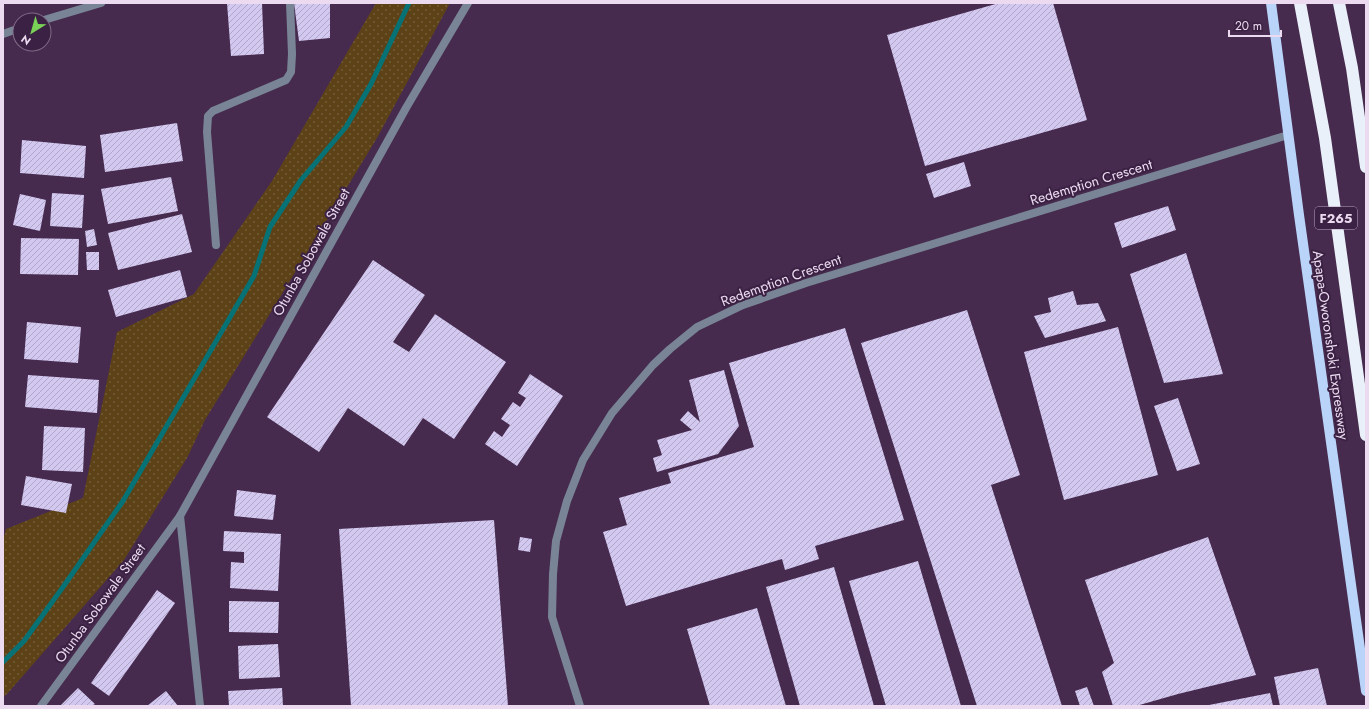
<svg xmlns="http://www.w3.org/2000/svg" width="1369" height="709" font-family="Jost,sans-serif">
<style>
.grass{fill:url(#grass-dots)}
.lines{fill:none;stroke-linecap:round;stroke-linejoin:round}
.stream{stroke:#067275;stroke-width:5}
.building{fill:url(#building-hatch)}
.minor{stroke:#798597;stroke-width:8}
.primary{stroke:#bad3f8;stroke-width:10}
.motorway{stroke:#eaf0f9;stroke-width:12}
.labels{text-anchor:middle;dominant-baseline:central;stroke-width:4;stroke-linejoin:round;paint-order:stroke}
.shield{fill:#3b2143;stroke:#b6a2bc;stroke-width:1}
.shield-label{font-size:13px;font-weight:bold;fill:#ebdaf0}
.street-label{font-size:14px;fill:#ebdaf0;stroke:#3b2143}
</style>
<defs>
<pattern id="grass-dots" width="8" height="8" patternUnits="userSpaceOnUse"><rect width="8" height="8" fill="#5c4216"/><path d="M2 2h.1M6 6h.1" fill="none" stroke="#745d38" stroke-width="1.8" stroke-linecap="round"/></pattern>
<pattern id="building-hatch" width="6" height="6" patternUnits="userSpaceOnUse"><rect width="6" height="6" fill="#d3c8f0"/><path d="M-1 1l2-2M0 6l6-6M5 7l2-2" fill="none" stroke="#b0a6c6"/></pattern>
</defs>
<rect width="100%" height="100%" fill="#462b4e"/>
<path class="grass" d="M376,3H450L377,138L205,420L187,458L124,560L7,694L3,697V541L6,529L83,498L117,332L194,294L272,181Z"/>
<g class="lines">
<path class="stream" d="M3,662L24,641L63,587L123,501L254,276L270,227L301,180L346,127L371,84L409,3"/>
</g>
<g class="building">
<path d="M227,3H262L264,54L231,56Z"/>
<path d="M294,3H330V38L299,41Z"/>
<path d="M999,3H1053L1087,120L925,166L887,35Z"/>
<path d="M177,123L183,161L105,172L100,135Z"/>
<path d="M22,140L86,146L84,178L20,173Z"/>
<path d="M964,162L971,186L934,198L926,174Z"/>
<path d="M171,177L178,211L108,224L101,189Z"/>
<path d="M52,193L84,195L82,228L50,226Z"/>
<path d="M20,194L46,200L40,231L13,225Z"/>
<path d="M1168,206L1176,230L1122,248L1114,223Z"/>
<path d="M182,214L192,252L118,270L108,233Z"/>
<path d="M94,229L97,245L87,247L85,231Z"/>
<path d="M21,238L79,239L78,275L20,274Z"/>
<path d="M86,252H99V270H87Z"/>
<path d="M1186,253L1223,374L1164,383L1130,274Z"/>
<path d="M373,260L425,295L393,342L409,352L435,314L506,362L454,439L423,418L404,446L348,408L319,452L267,417Z"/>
<path d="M180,270L187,297L116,317L108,290Z"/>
<path d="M1073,291L1077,305L1098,303L1106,321L1045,338L1034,316L1051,312L1048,298Z"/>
<path d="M967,310L1020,475L991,485L1062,706H977L861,343Z"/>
<path d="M27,322L81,327L78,363L24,359Z"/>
<path d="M1118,327L1158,475L1064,500L1024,352Z"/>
<path d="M845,328L904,520L815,546L819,559L785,570L782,559L626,606L603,532L627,525L619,498L671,483L668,473L754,447L729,363Z"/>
<path d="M724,370L739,426L718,454L657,472L653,458L662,455L657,440L692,430L680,420L688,411L700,422L689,380Z"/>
<path d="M530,374L563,396L517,466L485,444L494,431L502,437L510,425L501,419L513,402L520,407L526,398L518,393Z"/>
<path d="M28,375L99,380L97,413L25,407Z"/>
<path d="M1178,398L1200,464L1177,471L1154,406Z"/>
<path d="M44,426L85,428L83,472L42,470Z"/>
<path d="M26,476L72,484L66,513L21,505Z"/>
<path d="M237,490L276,495L273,520L234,516Z"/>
<path d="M494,520L508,706H351L339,529Z"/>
<path d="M224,531L281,534L278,591L230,588L231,562L244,563V552L223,551Z"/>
<path d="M520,537L532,539L530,552L518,550Z"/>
<path d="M1208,537L1256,675L1178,694L1136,706H1113L1102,672L1114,663L1085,580Z"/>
<path d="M918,561L961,706H886L849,581Z"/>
<path d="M834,567L874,706H800L766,587Z"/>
<path d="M157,590L175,603L109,696L91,683Z"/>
<path d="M229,601L279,602L278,633L229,632Z"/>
<path d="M757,608L786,706H710L687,629Z"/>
<path d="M278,644L280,677L239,679L238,646Z"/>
<path d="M1318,668L1327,706H1280L1274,677Z"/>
<path d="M1087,687L1094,706H1080L1075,691Z"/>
<path d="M78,688L95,704L92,706H60Z"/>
<path d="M282,688L283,706H229L228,691Z"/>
<path d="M166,691L178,706H147Z"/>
<path d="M1270,693L1273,706H1209V705Z"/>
</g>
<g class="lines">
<g class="minor">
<path d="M44,20L101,3"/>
<path d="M3,34L20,28"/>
<path d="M216,245L207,132L208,116L213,111L286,80L291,72L292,54L290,3"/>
<path d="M41,706L180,516"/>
<path d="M200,706L180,516L406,108L468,3"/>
<path d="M580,706L552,617L553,574L556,541L567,501L583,460L612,413L653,365L670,349L697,327L743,305L806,283L1288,135"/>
</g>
<path class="primary" d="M1271,3L1299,215L1366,691"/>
<g class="motorway">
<path d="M1300,3L1325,138L1366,435"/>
<path d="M1339,3L1352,68L1366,167"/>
</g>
</g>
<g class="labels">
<rect class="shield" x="1315" y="207" width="42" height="22" rx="3"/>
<g class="shield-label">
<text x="1336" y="218">F265</text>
</g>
<g class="street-label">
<text transform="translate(1091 182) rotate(-17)">Redemption Crescent</text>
<text transform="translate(311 252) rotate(-61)">Otunba Sobowale Street</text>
<text transform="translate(781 280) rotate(-20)">Redemption Crescent</text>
<text transform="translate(1331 345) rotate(82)">Apapa-Oworonshoki Expressway</text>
<text transform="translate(100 603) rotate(-54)">Otunba Sobowale Street</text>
</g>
</g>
<rect width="1369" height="709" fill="none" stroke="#ebdaf0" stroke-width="8"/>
<g transform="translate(32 32) rotate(217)"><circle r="19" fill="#3b2143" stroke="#816b88"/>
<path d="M0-3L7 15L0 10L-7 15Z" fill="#79d157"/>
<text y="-6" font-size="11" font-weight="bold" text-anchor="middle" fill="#ebdaf0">N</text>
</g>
<path d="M1229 30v6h52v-6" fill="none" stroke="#ebdaf0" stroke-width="2"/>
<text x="1235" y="30" font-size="12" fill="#ebdaf0" stroke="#3b2143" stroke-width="3" paint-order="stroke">20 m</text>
</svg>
